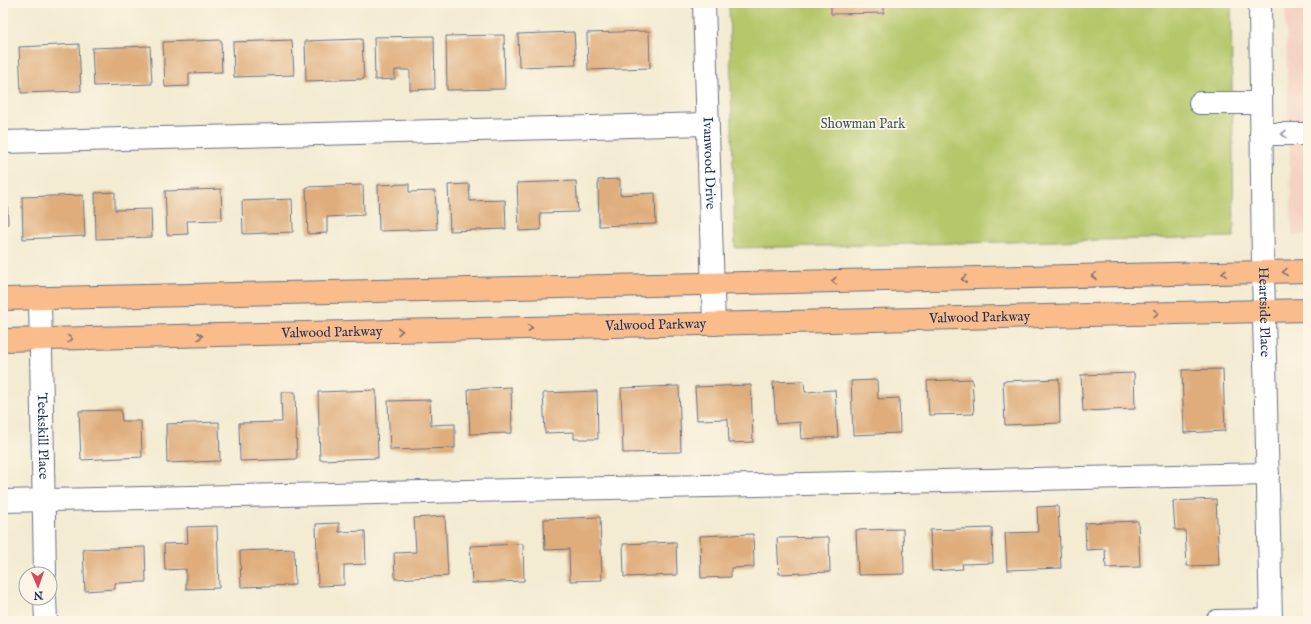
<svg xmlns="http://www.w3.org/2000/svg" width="1311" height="624" font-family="'IM FELL English',serif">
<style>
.built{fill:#f5d3c2}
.green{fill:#b5c76b;stroke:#687b64}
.building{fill:#dfad7b}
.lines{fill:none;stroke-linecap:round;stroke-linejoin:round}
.minor-casing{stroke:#677187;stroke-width:24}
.major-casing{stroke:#677187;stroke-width:24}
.minor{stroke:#fff;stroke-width:22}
.major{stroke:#f9bc8a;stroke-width:22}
.oneway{stroke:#8d97ae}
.oneway2{stroke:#7f6e72}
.labels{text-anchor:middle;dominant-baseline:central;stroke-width:3.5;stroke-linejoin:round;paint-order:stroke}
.park-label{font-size:14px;fill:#425561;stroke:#fcf5e5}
.street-label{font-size:14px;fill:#1b2f5e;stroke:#fcf5e5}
</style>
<rect width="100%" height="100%" fill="#fcf5e5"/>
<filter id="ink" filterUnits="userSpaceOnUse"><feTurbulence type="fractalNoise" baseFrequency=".025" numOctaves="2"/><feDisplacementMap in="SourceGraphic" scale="8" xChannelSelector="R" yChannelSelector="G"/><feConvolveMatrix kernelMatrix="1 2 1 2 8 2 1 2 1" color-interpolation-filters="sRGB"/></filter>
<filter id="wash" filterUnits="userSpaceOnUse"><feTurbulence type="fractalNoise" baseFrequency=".012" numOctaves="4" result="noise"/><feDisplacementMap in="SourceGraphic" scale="16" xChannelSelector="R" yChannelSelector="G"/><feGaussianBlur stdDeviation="0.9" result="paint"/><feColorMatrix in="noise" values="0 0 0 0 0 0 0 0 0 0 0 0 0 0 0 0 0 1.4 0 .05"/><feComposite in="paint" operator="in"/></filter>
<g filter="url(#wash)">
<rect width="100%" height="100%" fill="#f3ebd2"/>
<path class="built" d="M1285,3H1308V235H1292Z"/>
<path class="green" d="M729,3H1231L1234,237L735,248Z"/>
<g id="blocks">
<g class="building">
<path d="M831,3H884V13L831,14Z"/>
<path d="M649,31L650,68L588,70L587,33Z"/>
<path d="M574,32L576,65L519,67L518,34Z"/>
<path d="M504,35L505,89L447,90L446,36Z"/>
<path d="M434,36L435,89L410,90V70H395V79L375,80L374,37Z"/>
<path d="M362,39L364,79L306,81L305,41Z"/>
<path d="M221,40L222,72L189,73V86L165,87L163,42Z"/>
<path d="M292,40L294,75L234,77L233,42Z"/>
<path d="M79,44L81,91L21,93L19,47Z"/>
<path d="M150,46L152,84L94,86L92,48Z"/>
<path d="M3,49H6L7,87H3Z"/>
<path d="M620,179V195L655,193L656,224L599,226L598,180Z"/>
<path d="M576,181L578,212L540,213L541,230L519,231L517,183Z"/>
<path d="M409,184V192L435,191L437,229L379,231L378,185Z"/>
<path d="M469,184L470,201L505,200L506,229L450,231L448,185Z"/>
<path d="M363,185L364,215L327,217V233L308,234L306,187Z"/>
<path d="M221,189L222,220L187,221L188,234L167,235L165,191Z"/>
<path d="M115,192V210L151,209L152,237L96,239L95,193Z"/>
<path d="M3,194H7L8,224L3,225Z"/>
<path d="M83,195L85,236L23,239L22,197Z"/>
<path d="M292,199L293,232L243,234L242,201Z"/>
<path d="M1223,369L1225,431L1184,433L1182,370Z"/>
<path d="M1134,373L1135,409L1083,411L1081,375Z"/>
<path d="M972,379L974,414L929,415L927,381Z"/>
<path d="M1059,379L1060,423L1005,425L1003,381Z"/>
<path d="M877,380L878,399L899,398L900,433L853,435L851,381Z"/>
<path d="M804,381L805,392L835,390L838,437L801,439L800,422L776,424L773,382Z"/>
<path d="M751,385L753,442L729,443L728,419L697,420L695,387Z"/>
<path d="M679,386L681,452L623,453L621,388Z"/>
<path d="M511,387L512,433L470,434L468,389Z"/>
<path d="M376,390L378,458L320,460L318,392Z"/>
<path d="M597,391L598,439H574V432L545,433L543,393Z"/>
<path d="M281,392H295L297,459L240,461L239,423L282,422Z"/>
<path d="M430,400L431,425L455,424V448L390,450L388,401Z"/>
<path d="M121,410L122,421H141L142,457L81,460L79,411Z"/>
<path d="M219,422L220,461L167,463L166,424Z"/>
<path d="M1216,499L1219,565L1187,566L1185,530H1175L1173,501Z"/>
<path d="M1058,506L1061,568L1007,570L1005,533L1038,532L1037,507Z"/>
<path d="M445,516L448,576L395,579L394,553L416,552L414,518Z"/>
<path d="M600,517L602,580L570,581L569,549L545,550L544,519Z"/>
<path d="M1138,521L1140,567L1106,568L1105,549L1086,550L1085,523Z"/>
<path d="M339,523V532L365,531L366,564L344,565V585L318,586L316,524Z"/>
<path d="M217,526L219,588L186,589V569L165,570L164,544L188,543L187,527Z"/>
<path d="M992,528L993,563L962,564L963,569L932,571L930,530Z"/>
<path d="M903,529L904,574L858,575L856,530Z"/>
<path d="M753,534L754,567L731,568V577L701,578L700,536Z"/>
<path d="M829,537L830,572L779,574L777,538Z"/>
<path d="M676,542L677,575L624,577L623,544Z"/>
<path d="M523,544L524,581L472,583L470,546Z"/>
<path d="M145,547L146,582L115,583V589L85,591L83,549Z"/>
<path d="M294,549L295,585L241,587L240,551Z"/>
</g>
</g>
</g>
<g filter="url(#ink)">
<use href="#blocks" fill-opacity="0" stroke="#677187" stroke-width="1"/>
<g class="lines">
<g class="minor-casing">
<g id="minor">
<path id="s1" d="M704,3L714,324"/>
<path id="s2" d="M1260,3L1263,272L1271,621"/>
<path d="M1200,103H1260"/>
<path d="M1261,134H1308"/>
<path d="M3,142L708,124"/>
<path id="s3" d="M40,298L45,574"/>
<path d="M3,501L1268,474"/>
<path d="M45,598L46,621"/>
<path d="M1217,621L1271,620"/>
</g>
</g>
<g class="major-casing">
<g id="major">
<path d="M3,299L1308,271"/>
<path id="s4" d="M3,340L1308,310"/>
</g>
</g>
<use href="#minor" class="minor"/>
<use href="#major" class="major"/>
</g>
<defs><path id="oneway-chevron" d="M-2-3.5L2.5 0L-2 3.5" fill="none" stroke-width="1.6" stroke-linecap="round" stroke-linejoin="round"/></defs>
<use class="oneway" href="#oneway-chevron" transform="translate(1284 134) rotate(180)"/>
<g class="oneway2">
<use href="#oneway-chevron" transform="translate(1285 272) rotate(179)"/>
<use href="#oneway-chevron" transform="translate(1224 273) rotate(179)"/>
<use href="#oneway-chevron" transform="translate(1094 276) rotate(179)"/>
<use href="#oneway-chevron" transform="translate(964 279) rotate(179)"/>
<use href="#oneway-chevron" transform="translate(834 281) rotate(179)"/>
<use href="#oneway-chevron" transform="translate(1156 313) rotate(-1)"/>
<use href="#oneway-chevron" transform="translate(530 328) rotate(-1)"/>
<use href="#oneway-chevron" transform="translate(400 331) rotate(-1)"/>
<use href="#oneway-chevron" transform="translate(200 336) rotate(-1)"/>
<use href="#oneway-chevron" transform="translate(70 339) rotate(-1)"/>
</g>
</g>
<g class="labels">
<g class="park-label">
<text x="863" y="124">Showman Park</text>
</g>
<g class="street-label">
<text stroke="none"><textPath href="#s1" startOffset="160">Ivanwood Drive</textPath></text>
<text stroke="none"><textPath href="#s2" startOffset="309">Heartside Place</textPath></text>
<text stroke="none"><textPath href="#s4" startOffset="977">Valwood Parkway</textPath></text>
<text stroke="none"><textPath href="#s4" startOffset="653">Valwood Parkway</textPath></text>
<text stroke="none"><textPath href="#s4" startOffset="329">Valwood Parkway</textPath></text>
<text stroke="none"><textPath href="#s3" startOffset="138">Teekskill Place</textPath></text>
</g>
</g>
<rect width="1311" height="624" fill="none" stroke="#fcf5e5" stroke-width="16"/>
<g transform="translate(38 586) rotate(178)"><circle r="19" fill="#fcf5e5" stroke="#a2a6af"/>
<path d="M0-3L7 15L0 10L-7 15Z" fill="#d1495b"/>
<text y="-6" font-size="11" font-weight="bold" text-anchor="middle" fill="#1b2f5e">N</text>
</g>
</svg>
